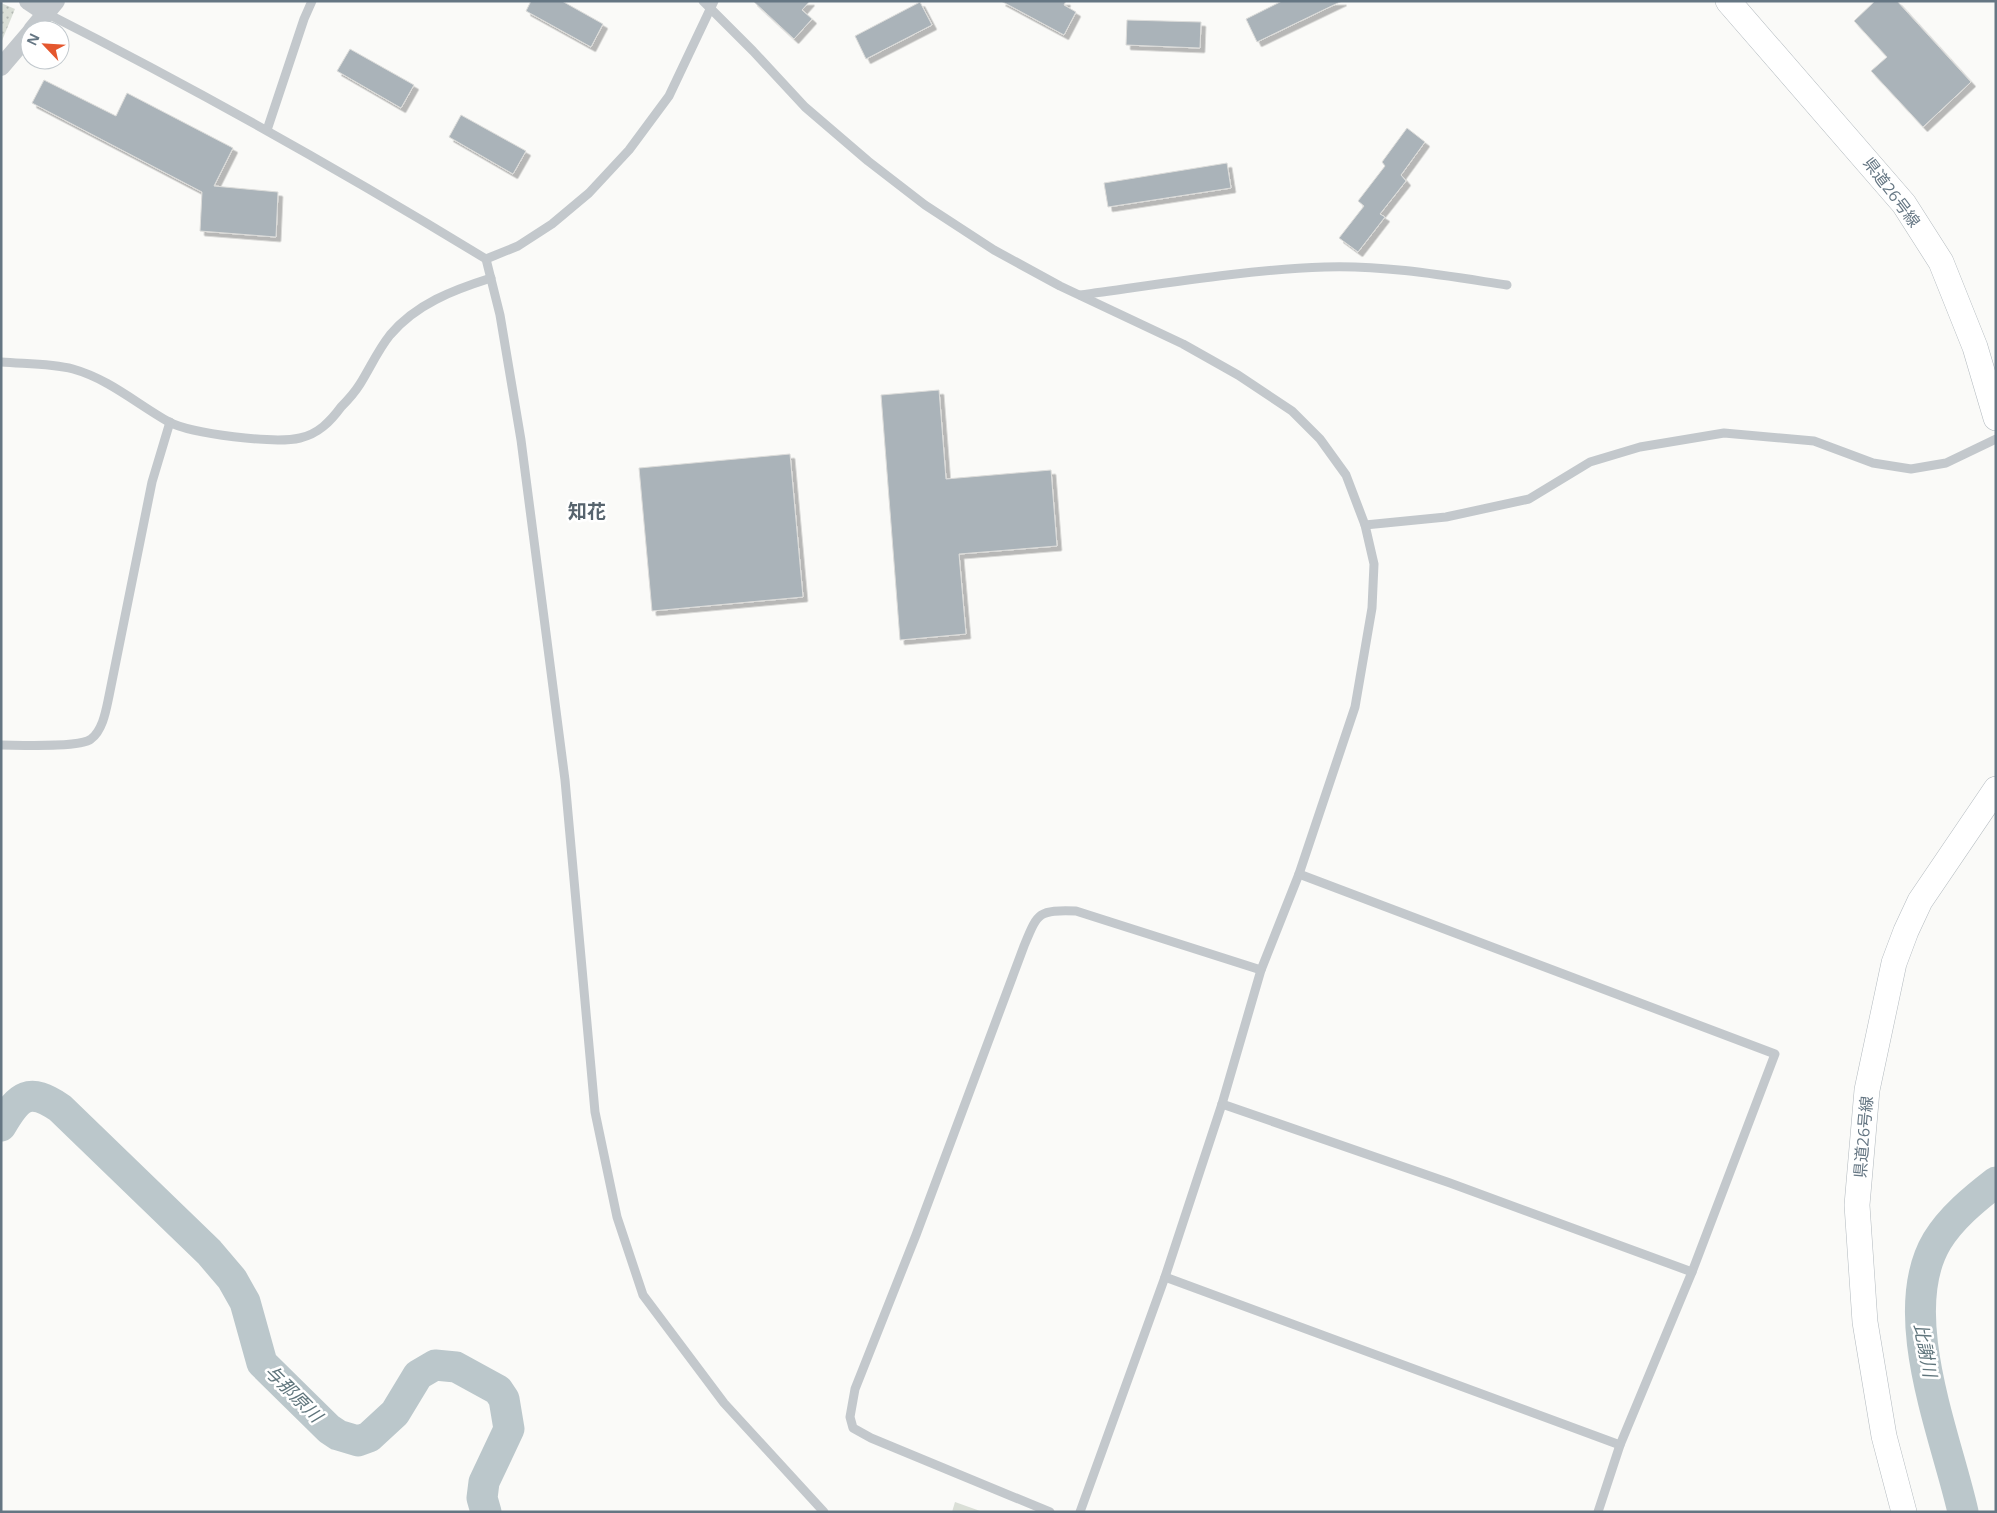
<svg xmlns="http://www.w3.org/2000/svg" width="1997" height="1513" font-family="'Open Sans','Noto Sans JP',sans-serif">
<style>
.park{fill:#dadfd7}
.garden{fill:url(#garden-dots)}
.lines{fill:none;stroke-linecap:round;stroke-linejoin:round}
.river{stroke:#bbc7cb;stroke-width:31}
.building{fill:#aab3b9;stroke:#dcdcda;filter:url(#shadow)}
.secondary-casing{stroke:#b3babf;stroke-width:26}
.service{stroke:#c3c8cc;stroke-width:9}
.minor{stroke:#c3c8cc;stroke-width:18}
.secondary{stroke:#fff;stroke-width:25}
.labels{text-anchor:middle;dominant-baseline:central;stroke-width:5;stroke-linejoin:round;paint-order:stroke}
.street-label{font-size:16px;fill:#657683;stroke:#fff}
.water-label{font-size:18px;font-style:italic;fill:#60757c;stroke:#fff}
.quarter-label{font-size:19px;font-weight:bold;fill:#57646e;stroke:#fff}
</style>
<defs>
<pattern id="garden-dots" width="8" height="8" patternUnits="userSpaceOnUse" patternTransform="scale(1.25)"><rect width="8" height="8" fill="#dadfd7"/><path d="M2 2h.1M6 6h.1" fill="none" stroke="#b4b9b4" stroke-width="1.8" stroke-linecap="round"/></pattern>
<filter id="shadow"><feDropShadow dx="4.5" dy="4.5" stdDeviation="0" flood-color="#0004"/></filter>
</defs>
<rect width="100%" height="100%" fill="#fafaf8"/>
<path class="park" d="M955,1502L983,1512H952Z"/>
<path class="garden" d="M1,3L15,9L1,43Z"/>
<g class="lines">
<g class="river">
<path d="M1,1126C19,1095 29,1087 60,1108L209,1252L232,1279L245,1302L262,1363L329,1429L338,1435L358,1441L369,1437L395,1413L418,1375L435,1365L456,1367L498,1390L504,1399L509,1429L484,1482L482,1498L486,1512"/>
<path d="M1963,1512C1946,1436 1894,1313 1937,1241C1951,1218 1974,1199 1996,1182"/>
</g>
</g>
<g class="building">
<path d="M531,1H562L603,24L591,47L526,11Z"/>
<path d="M753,1H810L802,10L812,19L794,39Z"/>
<path d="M1001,1H1066L1064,5L1076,12L1064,35Z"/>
<path d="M1282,1H1342L1257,42L1246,19Z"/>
<path d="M1875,1H1897L1971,82L1923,127L1871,71L1887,57L1854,21Z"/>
<path d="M920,2L932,25L866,59L855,36Z"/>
<path d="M1127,20L1201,22L1200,48L1126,45Z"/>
<path d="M350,49L414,85L401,108L337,71Z"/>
<path d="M44,80L116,116L127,93L233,148L214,186L278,192L276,237L200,231L202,192L32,103Z"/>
<path d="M461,115L526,151L513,174L449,137Z"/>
<path d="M1407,128L1425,142L1401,175L1406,181L1380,214L1385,217L1358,252L1339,238L1364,206L1358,201L1385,166L1382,162Z"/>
<path d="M1227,163L1231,188L1108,207L1104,183Z"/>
<path d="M939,390L946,479L1051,470L1057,546L959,554L966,634L900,640L881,395Z"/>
<path d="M790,454L803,597L652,611L639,468Z"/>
</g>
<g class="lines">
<g class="secondary-casing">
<g id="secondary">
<path d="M1728,1L1904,204L1941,262L1975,347L1996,418"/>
<path d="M1904,1512L1884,1436L1865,1322L1857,1205L1867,1090L1894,963L1906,931L1920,901L1996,789"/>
</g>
</g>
<g class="service">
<path d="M703,1L753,51L805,107L868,161L925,205L994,250L1060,286L1183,344L1238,375L1292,411L1320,439L1346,475L1365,525L1374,564L1372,608L1355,707L1299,874L1261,970L1222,1104L1165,1277L1080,1512"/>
<path d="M46,13C196,89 342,171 486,259L500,315L521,440L565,780L595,1112L617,1217L643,1295L724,1403L824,1512"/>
<path d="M267,130L304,19L312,1"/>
<path d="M486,259L518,246L552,224L589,193L629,150L669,96L714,1"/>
<path d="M1080,295C1162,284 1243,270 1325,267C1386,265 1447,276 1507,285"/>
<path d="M1,362C25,364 50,363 73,369C109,379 137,404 169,422C192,434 275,444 300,438C318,434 330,422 341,407C348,400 355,392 360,384C370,368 378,350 390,335C416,304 453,290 491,278"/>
<path d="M1365,525L1446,517L1529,499L1590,462L1640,447L1724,433L1814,441L1873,463L1911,469L1946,463L1996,439"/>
<path d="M1,745C18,745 80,748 91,739C103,730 106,710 109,696L152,482L170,422"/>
<path d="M1299,874L1775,1054L1692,1272L1620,1445L1598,1512"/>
<path d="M1222,1104L1450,1183L1692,1272"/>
<path d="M1165,1277L1620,1445"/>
<path d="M1050,1512L871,1438L853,1428L850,1417L855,1389L916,1235L1024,946C1038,912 1038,910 1076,911L1261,970"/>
</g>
<g class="minor">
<path d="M28,1L46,13"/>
<path d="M32,30L56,1"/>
<path d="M1,67L30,33"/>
</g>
<use href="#secondary" class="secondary"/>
</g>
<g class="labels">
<g class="street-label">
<text transform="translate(1892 192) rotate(53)">県道26号線</text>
<text transform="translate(1863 1137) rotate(-85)">県道26号線</text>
</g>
<g class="water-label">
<text transform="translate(1926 1350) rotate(79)">比謝川</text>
<text transform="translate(294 1393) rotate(45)">与那原川</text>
</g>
<g class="quarter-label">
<text x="587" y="511">知花</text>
</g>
</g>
<rect width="1997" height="1513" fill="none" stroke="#657683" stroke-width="5"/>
<g transform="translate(45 45) rotate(295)"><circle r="24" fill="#ffffff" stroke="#c1c8cd"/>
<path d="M0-4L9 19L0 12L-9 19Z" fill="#e4572e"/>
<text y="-8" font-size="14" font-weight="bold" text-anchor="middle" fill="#657683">N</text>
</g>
</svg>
